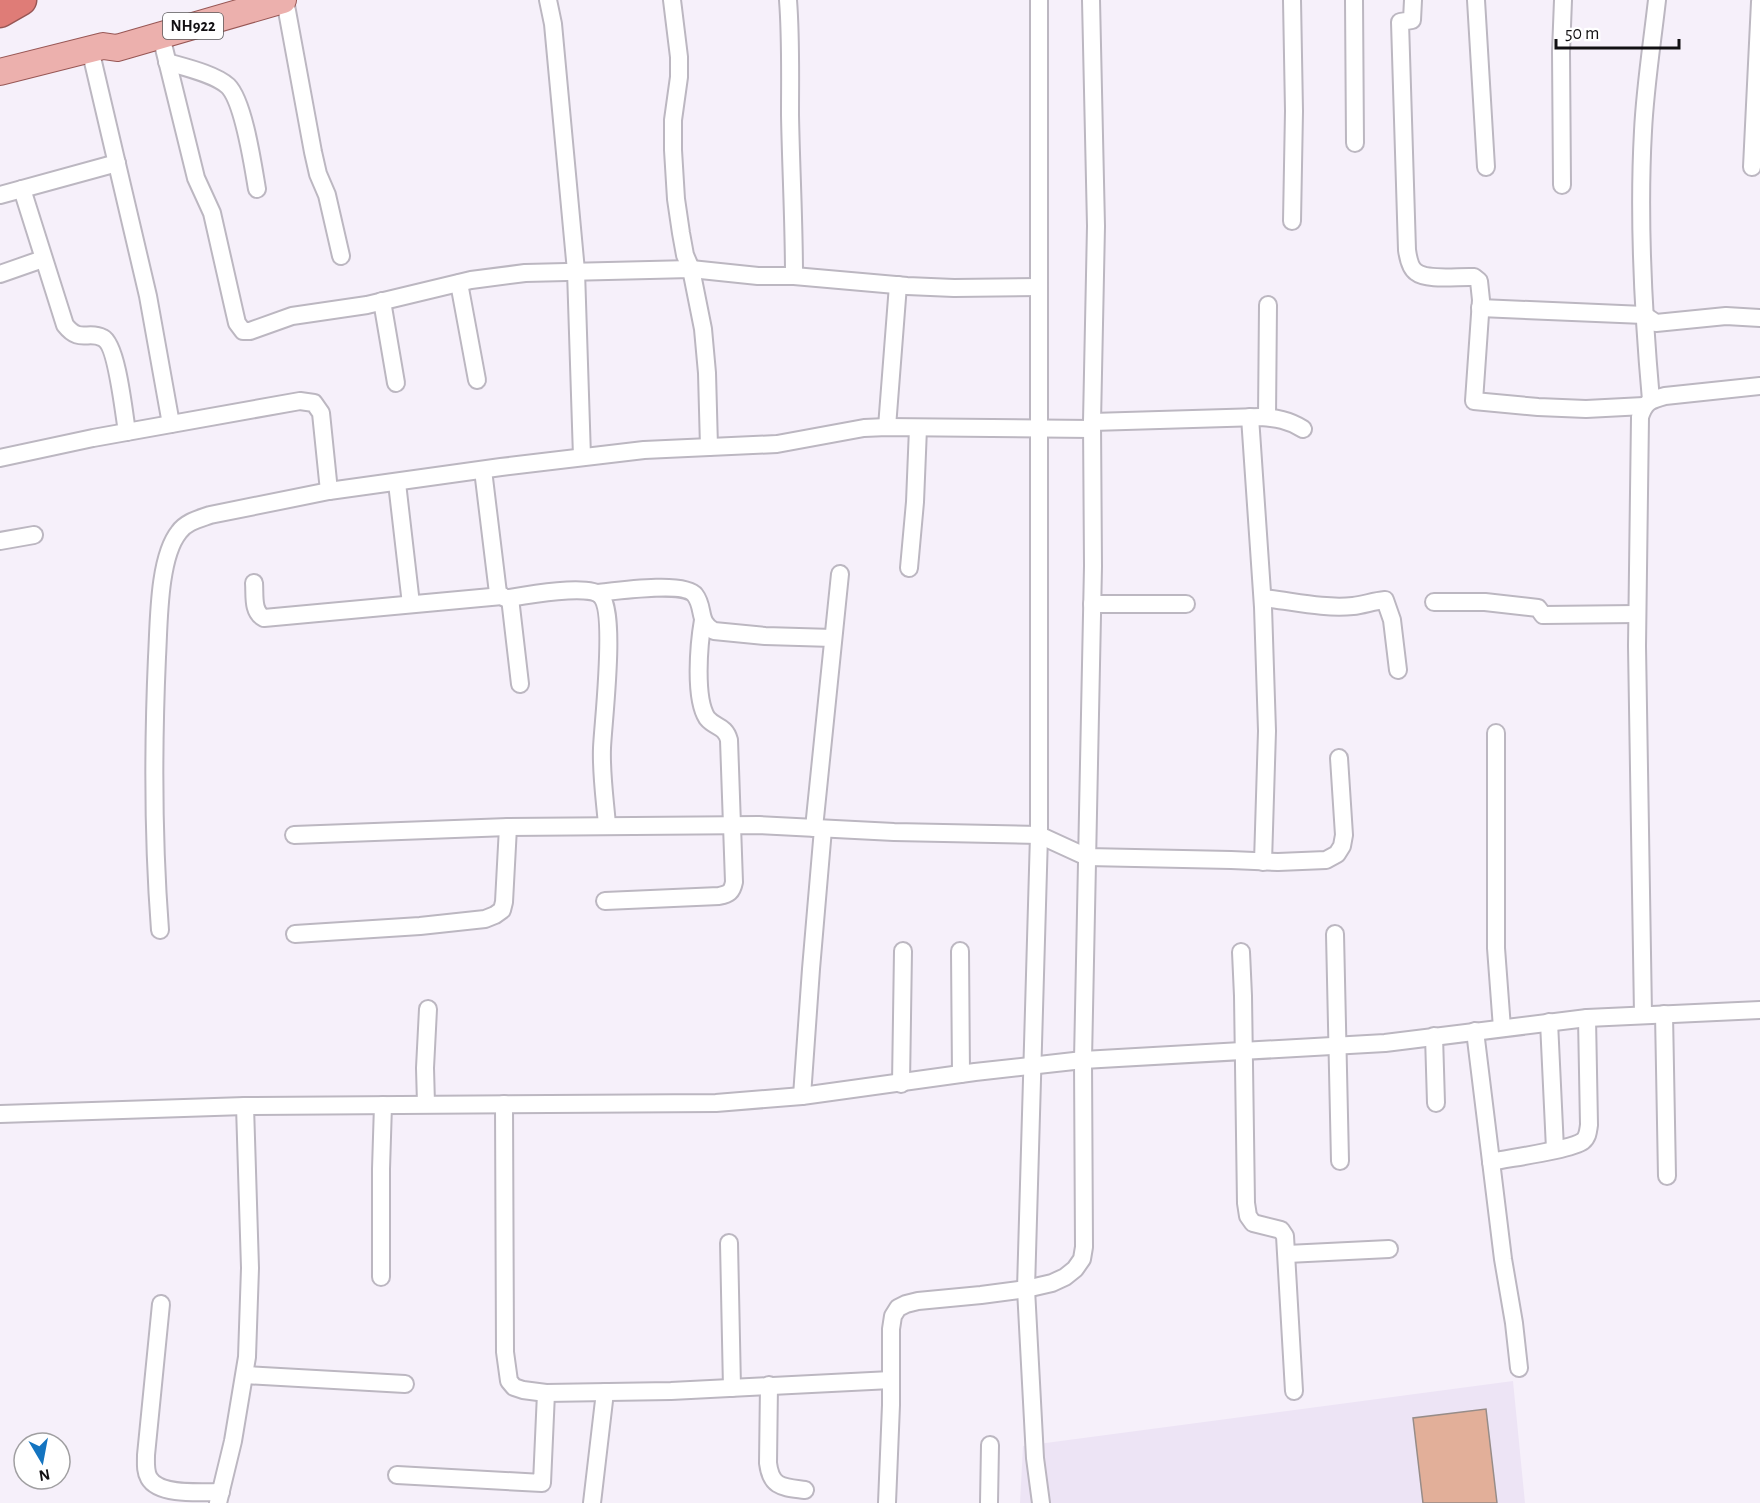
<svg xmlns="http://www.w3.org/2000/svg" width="1760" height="1503" font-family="'Alegreya Sans',sans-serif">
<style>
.built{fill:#ede4f5}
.building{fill:#e2af99;stroke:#978c88;stroke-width:1.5}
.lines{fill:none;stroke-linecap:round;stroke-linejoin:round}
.street-casing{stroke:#bcb7c1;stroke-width:20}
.primary-casing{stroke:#975654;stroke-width:28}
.highway-casing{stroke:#975654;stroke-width:33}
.street{stroke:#fff;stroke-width:16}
.primary{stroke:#ecb0ad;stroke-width:26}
.highway{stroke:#df7c77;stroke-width:30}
.labels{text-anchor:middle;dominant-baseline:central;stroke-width:5;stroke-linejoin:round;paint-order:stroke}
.shield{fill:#fff;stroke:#59585a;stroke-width:1.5}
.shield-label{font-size:16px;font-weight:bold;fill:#121013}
</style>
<rect width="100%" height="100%" fill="#f6f0fa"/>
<path class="built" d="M1513,1381L1525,1503H1020L1023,1446Z"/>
<path class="building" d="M1486,1409L1497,1503H1423L1413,1418Z"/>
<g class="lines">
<g class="street-casing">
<g id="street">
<path d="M285,0L313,152L318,174L327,195L341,256"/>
<path d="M548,0L553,24L576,271L582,457"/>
<path d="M672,0L679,57V77L673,120V150L676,199L681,233L685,255L691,269L703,329L707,373L709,447"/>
<path d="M788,0C791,38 790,77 790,115C791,169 794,222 794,276"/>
<path d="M1039,0V835L1026,1289L1035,1458L1041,1503"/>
<path d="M1354,0L1355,143"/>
<path d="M1413,0L1412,20L1400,22L1407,250C1408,257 1410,268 1416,272C1427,281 1459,276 1474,277L1479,281L1481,300L1474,401L1538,407L1586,409L1644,406"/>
<path d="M1476,0L1486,167"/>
<path d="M161,36L196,178L212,213L234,310L237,323L243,331H250L292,316L367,305L471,280L525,273L691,269L758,276H794L907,286L954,288L1039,287"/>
<path d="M90,49L148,296L171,424"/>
<path d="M167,62C184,67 215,74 228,86C244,102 253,166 257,189"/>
<path d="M1752,167L1760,2"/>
<path d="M1562,185L1561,52L1563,0"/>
<path d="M22,189L65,325C80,344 88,330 103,338C117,345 124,414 127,432"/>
<path d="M0,195L117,163"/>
<path d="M1292,221L1294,111L1292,0"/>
<path d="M0,274L43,259"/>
<path d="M459,283L477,380"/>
<path d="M382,301L396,383"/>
<path d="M1480,308L1644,315L1656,323L1726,316L1760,318"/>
<path d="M1651,400C1643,311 1638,221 1643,131C1645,88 1652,44 1657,0"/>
<path d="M1250,417L1263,607L1267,731L1263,862"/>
<path d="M1267,417L1268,305"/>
<path d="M1092,422L1260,417C1276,418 1289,420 1303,429"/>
<path d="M887,427L898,285"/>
<path d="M0,458L93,438L300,401L314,403L321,413L329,491"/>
<path d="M483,470L498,593L505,598H510C527,595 589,584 600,595C617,610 603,722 602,748C601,774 605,800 607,825"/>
<path d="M397,483L411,604"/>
<path d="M0,541L34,535"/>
<path d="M909,568L915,502L918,428"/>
<path d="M254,583C255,595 252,612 264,618L502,596"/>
<path d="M597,593C616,591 685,581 695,595C705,608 697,622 714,631L765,636L833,638"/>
<path d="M510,598L520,684"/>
<path d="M1263,598C1292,601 1323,609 1353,606C1363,605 1374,601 1385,600L1392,620L1398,670"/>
<path d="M1434,602H1485L1538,608L1543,615L1637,614"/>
<path d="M1092,604H1186"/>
<path d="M1496,733V948L1502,1028"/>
<path d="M814,828L840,574"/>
<path d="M294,835L508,827L759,825L894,832L1039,835L1087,857L1231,860L1278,862L1326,860L1337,854L1342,846L1344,835L1339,758"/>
<path d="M605,901L719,896C729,894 732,892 734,882L729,740C725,725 715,728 707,718C694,698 699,643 703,620"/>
<path d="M160,930C153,839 153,748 157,657C159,624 158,558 179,532C186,522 199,519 210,515L329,491L501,467L644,450L777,444L864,428L887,427L1092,429"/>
<path d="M295,934L420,926L485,919L495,915L502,910L504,902L508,827"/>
<path d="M1335,934L1340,1161"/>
<path d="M960,951L961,1074"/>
<path d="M1241,952L1243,996L1246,1203L1248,1216L1253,1223L1281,1230L1285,1236L1294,1391"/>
<path d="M1643,1014L1637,646L1640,417C1645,402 1650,400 1665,396L1760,386"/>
<path d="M1664,1014L1667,1176"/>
<path d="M1549,1022L1555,1149"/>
<path d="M1475,1031L1503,1259L1514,1323L1519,1368"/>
<path d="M1434,1036L1436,1103"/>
<path d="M901,1084L903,951"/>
<path d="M802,1096L811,969L823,829"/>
<path d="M426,1104L425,1068L428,1009"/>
<path d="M504,1104L505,1352L509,1381L514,1387L523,1390L546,1393L671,1391L891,1380"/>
<path d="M0,1114L245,1106L716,1103L802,1096L975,1072L1083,1060L1385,1043L1587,1018L1760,1010"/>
<path d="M1491,1162C1509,1158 1571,1150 1583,1141C1588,1137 1588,1131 1589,1125L1587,1018"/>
<path d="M729,1243L732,1388"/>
<path d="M1287,1254L1389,1249"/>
<path d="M381,1277V1169L383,1105"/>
<path d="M161,1304L146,1455C146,1463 145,1471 149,1478C159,1496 202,1492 221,1492"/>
<path d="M245,1375L405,1384"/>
<path d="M769,1385L768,1463C771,1488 783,1487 805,1490"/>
<path d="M397,1475L542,1483L546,1393"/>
<path d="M218,1503L233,1441L247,1357L250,1268L245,1106"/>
<path d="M592,1503L605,1392"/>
<path d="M887,1503L891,1405V1329L893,1316L898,1308L906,1304L918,1301L981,1295L1026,1289L1052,1283L1065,1277L1075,1269L1082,1259L1084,1247L1083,1060L1093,566L1092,422L1096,226L1091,0"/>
<path d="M989,1503L990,1445"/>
</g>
</g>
<g class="primary-casing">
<path id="primary" d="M0,72L103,46L117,48L283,0"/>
</g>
<g class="highway-casing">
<path id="highway" d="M0,12L21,0"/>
</g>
<use href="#street" class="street"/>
<use href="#primary" class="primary"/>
<use href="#highway" class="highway"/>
</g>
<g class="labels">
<rect class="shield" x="163" y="13" width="60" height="26" rx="4.5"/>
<g class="shield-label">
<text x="193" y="26">NH922</text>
</g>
</g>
<g transform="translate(42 1461) rotate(170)"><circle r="28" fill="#ffffff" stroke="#a09fa1" stroke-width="1.5"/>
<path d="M0-4.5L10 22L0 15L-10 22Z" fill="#1474c0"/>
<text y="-9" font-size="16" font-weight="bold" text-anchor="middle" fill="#121013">N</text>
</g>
<path d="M1556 39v9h123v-9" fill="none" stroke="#121013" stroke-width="3"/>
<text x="1565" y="39" font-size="18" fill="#121013" stroke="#ffffff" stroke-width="4.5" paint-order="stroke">50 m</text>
</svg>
